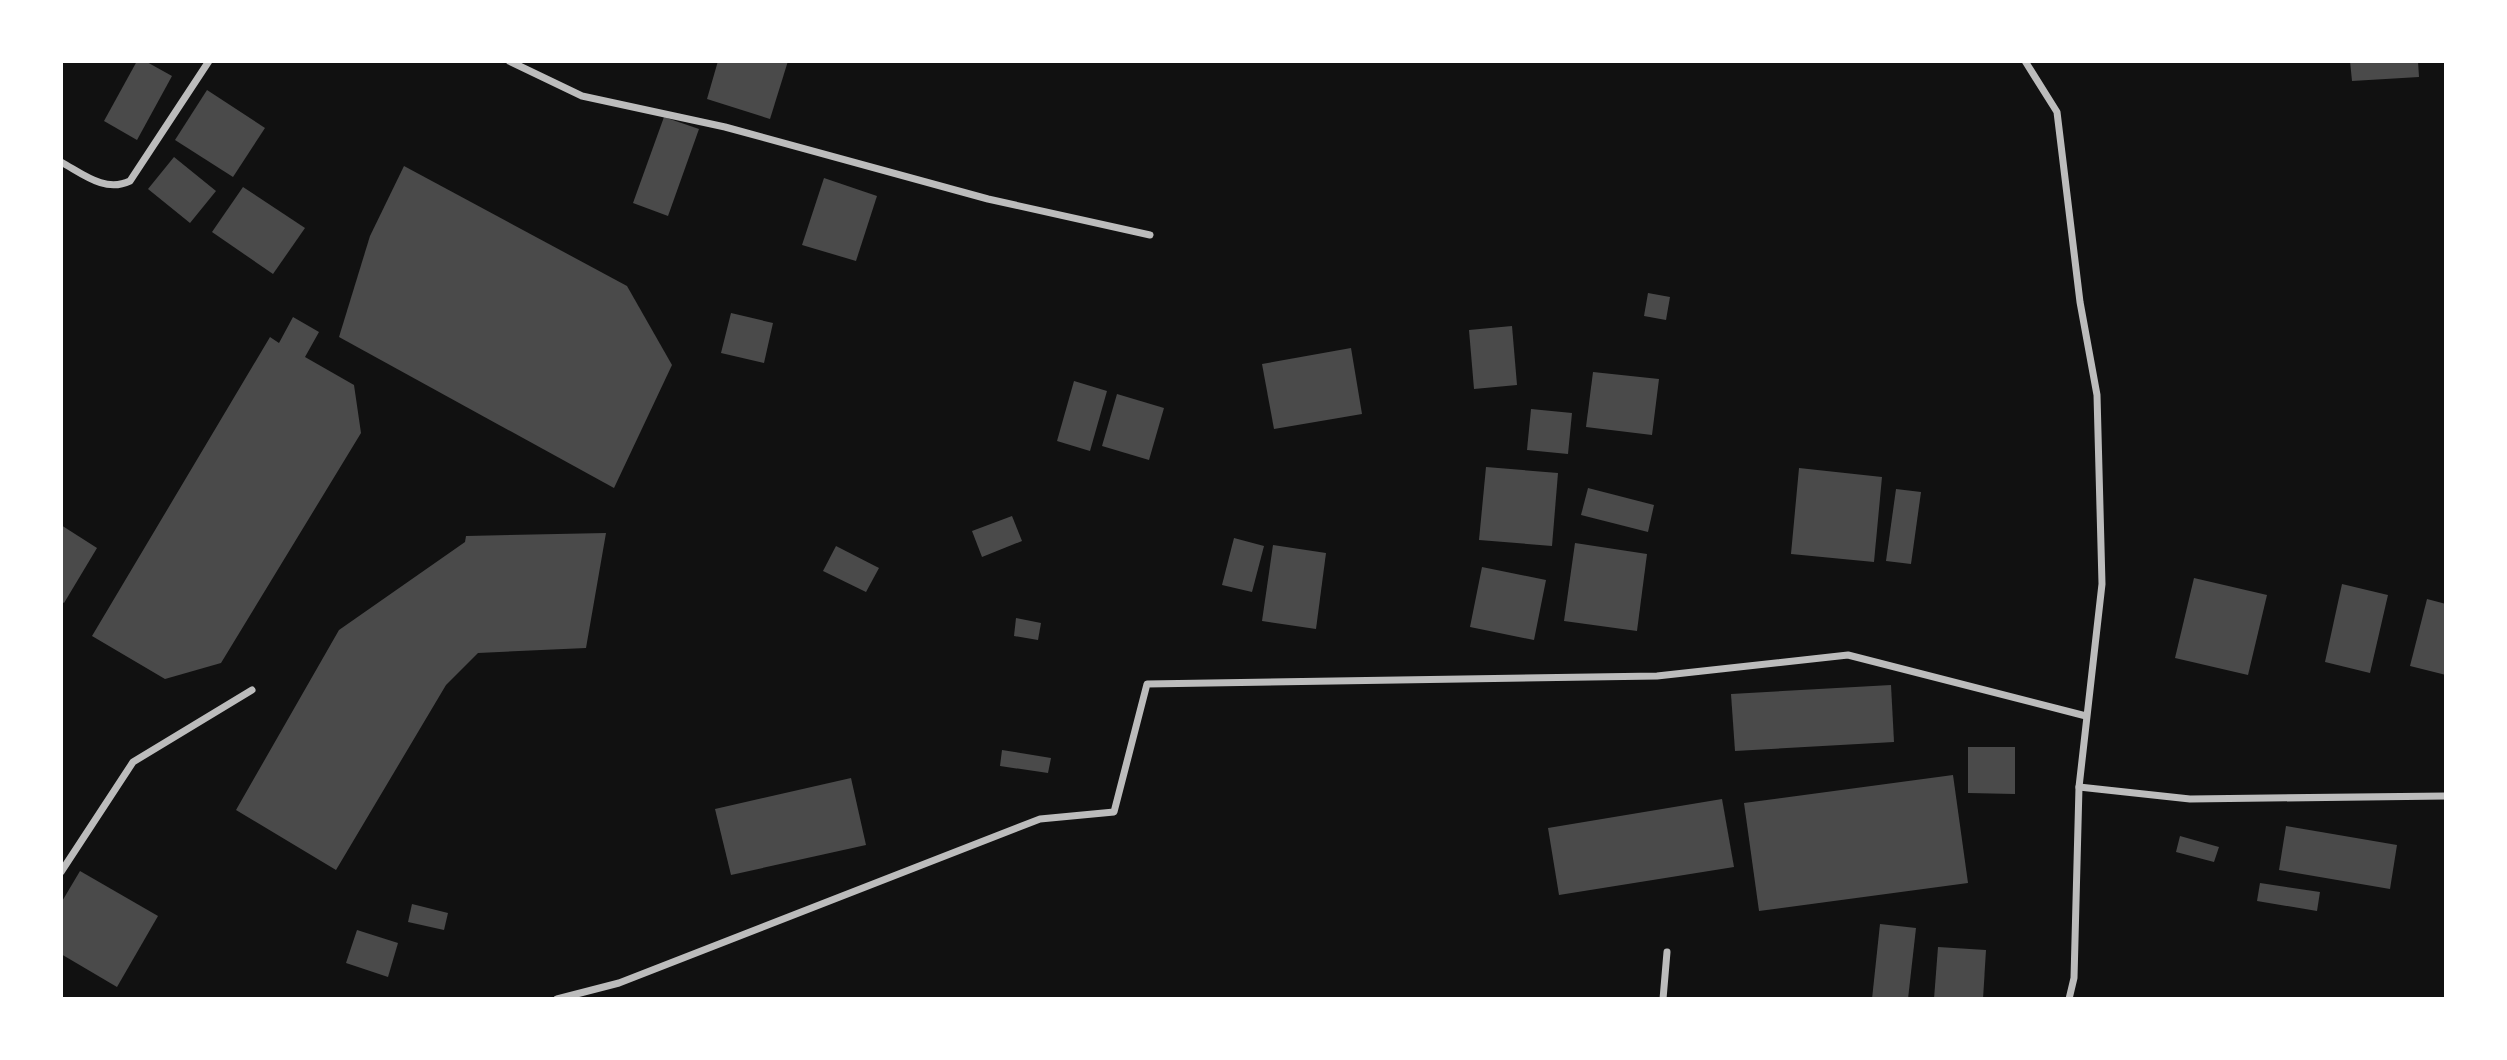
<svg xmlns="http://www.w3.org/2000/svg" width="2507" height="1060" font-family="Ubuntu,sans-serif">
<style>
.building{fill:#4a4a4a}
.lines{fill:none;stroke-linecap:round;stroke-linejoin:round}
.minor{stroke:#bcbcbc;stroke-width:7}
</style>
<rect width="100%" height="100%" fill="#111"/>
<g class="building">
<path d="M137,61H145L172,76L137,140L104,121Z"/>
<path d="M718,61H788L770,119L707,99Z"/>
<path d="M2350,61H2418L2419,77L2352,81Z"/>
<path d="M207,90L265,128L233,177L175,140Z"/>
<path d="M664,117L699,129L668,216L633,203Z"/>
<path d="M174,157L216,191L190,223L148,189Z"/>
<path d="M404,166L627,286L672,365L614,488L339,337L370,236Z"/>
<path d="M824,178L877,196L856,261L802,245Z"/>
<path d="M243,187L305,228L273,274L212,232Z"/>
<path d="M1648,293L1670,297L1666,320L1644,316Z"/>
<path d="M731,313L773,323L764,363L721,353Z"/>
<path d="M293,317L319,332L305,357L354,385L361,433L221,663L165,679L92,636L270,337L279,343Z"/>
<path d="M1512,326L1517,385L1474,389L1469,330Z"/>
<path d="M1351,348L1362,414L1274,429L1262,364Z"/>
<path d="M1593,372L1659,379L1652,435L1586,427Z"/>
<path d="M1074,381L1107,391L1090,451L1057,441Z"/>
<path d="M1117,394L1164,408L1149,460L1102,446Z"/>
<path d="M1531,409L1572,413L1568,454L1527,450Z"/>
<path d="M1486,467L1558,473L1552,546L1479,540Z"/>
<path d="M1799,468L1882,477L1874,562L1791,554Z"/>
<path d="M1588,488L1654,505L1648,532L1581,515Z"/>
<path d="M1896,489L1921,492L1911,564L1886,561Z"/>
<path d="M1012,516L1022,541L982,557L972,531Z"/>
<path d="M61,525L97,548L64,603L61,601Z"/>
<path d="M606,533L586,648L478,653L446,685L336,870L236,810L339,630L465,542L466,536Z"/>
<path d="M1234,538L1264,546L1252,592L1222,585Z"/>
<path d="M1575,543L1647,554L1637,631L1564,621Z"/>
<path d="M1273,545L1326,553L1316,629L1262,621Z"/>
<path d="M836,546L879,568L866,592L823,571Z"/>
<path d="M1482,567L1546,580L1534,640L1470,627Z"/>
<path d="M2194,578L2267,595L2248,675L2175,658Z"/>
<path d="M2342,584L2388,595L2370,673L2325,662Z"/>
<path d="M2427,599L2446,604V675L2410,666Z"/>
<path d="M1016,618L1041,623L1038,640L1014,636Z"/>
<path d="M1891,685L1894,742L1735,751L1731,694Z"/>
<path d="M1968,747H2015V794L1968,793Z"/>
<path d="M1002,750L1051,758L1048,773L1000,766Z"/>
<path d="M1953,775L1968,883L1759,911L1744,803Z"/>
<path d="M851,778L866,845L731,875L715,809Z"/>
<path d="M1722,799L1734,867L1559,895L1548,828Z"/>
<path d="M2286,826L2397,845L2390,889L2279,870Z"/>
<path d="M2180,836L2219,847L2214,862L2176,852Z"/>
<path d="M80,871L158,916L117,987L61,954V903Z"/>
<path d="M2260,883L2320,892L2317,911L2257,901Z"/>
<path d="M412,904L448,913L444,930L408,922Z"/>
<path d="M1880,924L1916,928L1908,999H1872Z"/>
<path d="M357,930L398,943L388,977L346,963Z"/>
<path d="M1938,947L1986,950L1983,999H1934Z"/>
</g>
<g class="lines">
<g class="minor">
<path d="M509,61L582,96L725,127L988,199L1150,235"/>
<path d="M2025,61L2057,112L2080,302L2097,395L2102,584L2079,787L2074,978L2069,999"/>
<path d="M61,162C83,174 105,193 130,181L209,61"/>
<path d="M2079,787L2190,799L2446,796"/>
<path d="M61,872L133,762L252,690"/>
<path d="M557,999L619,983L1040,819L1114,812L1147,684L1657,676L1848,655L2086,716"/>
<path d="M1663,999L1667,952"/>
</g>
</g>
<rect width="2507" height="1060" fill="none" stroke="#ffffff" stroke-width="126"/>
</svg>
